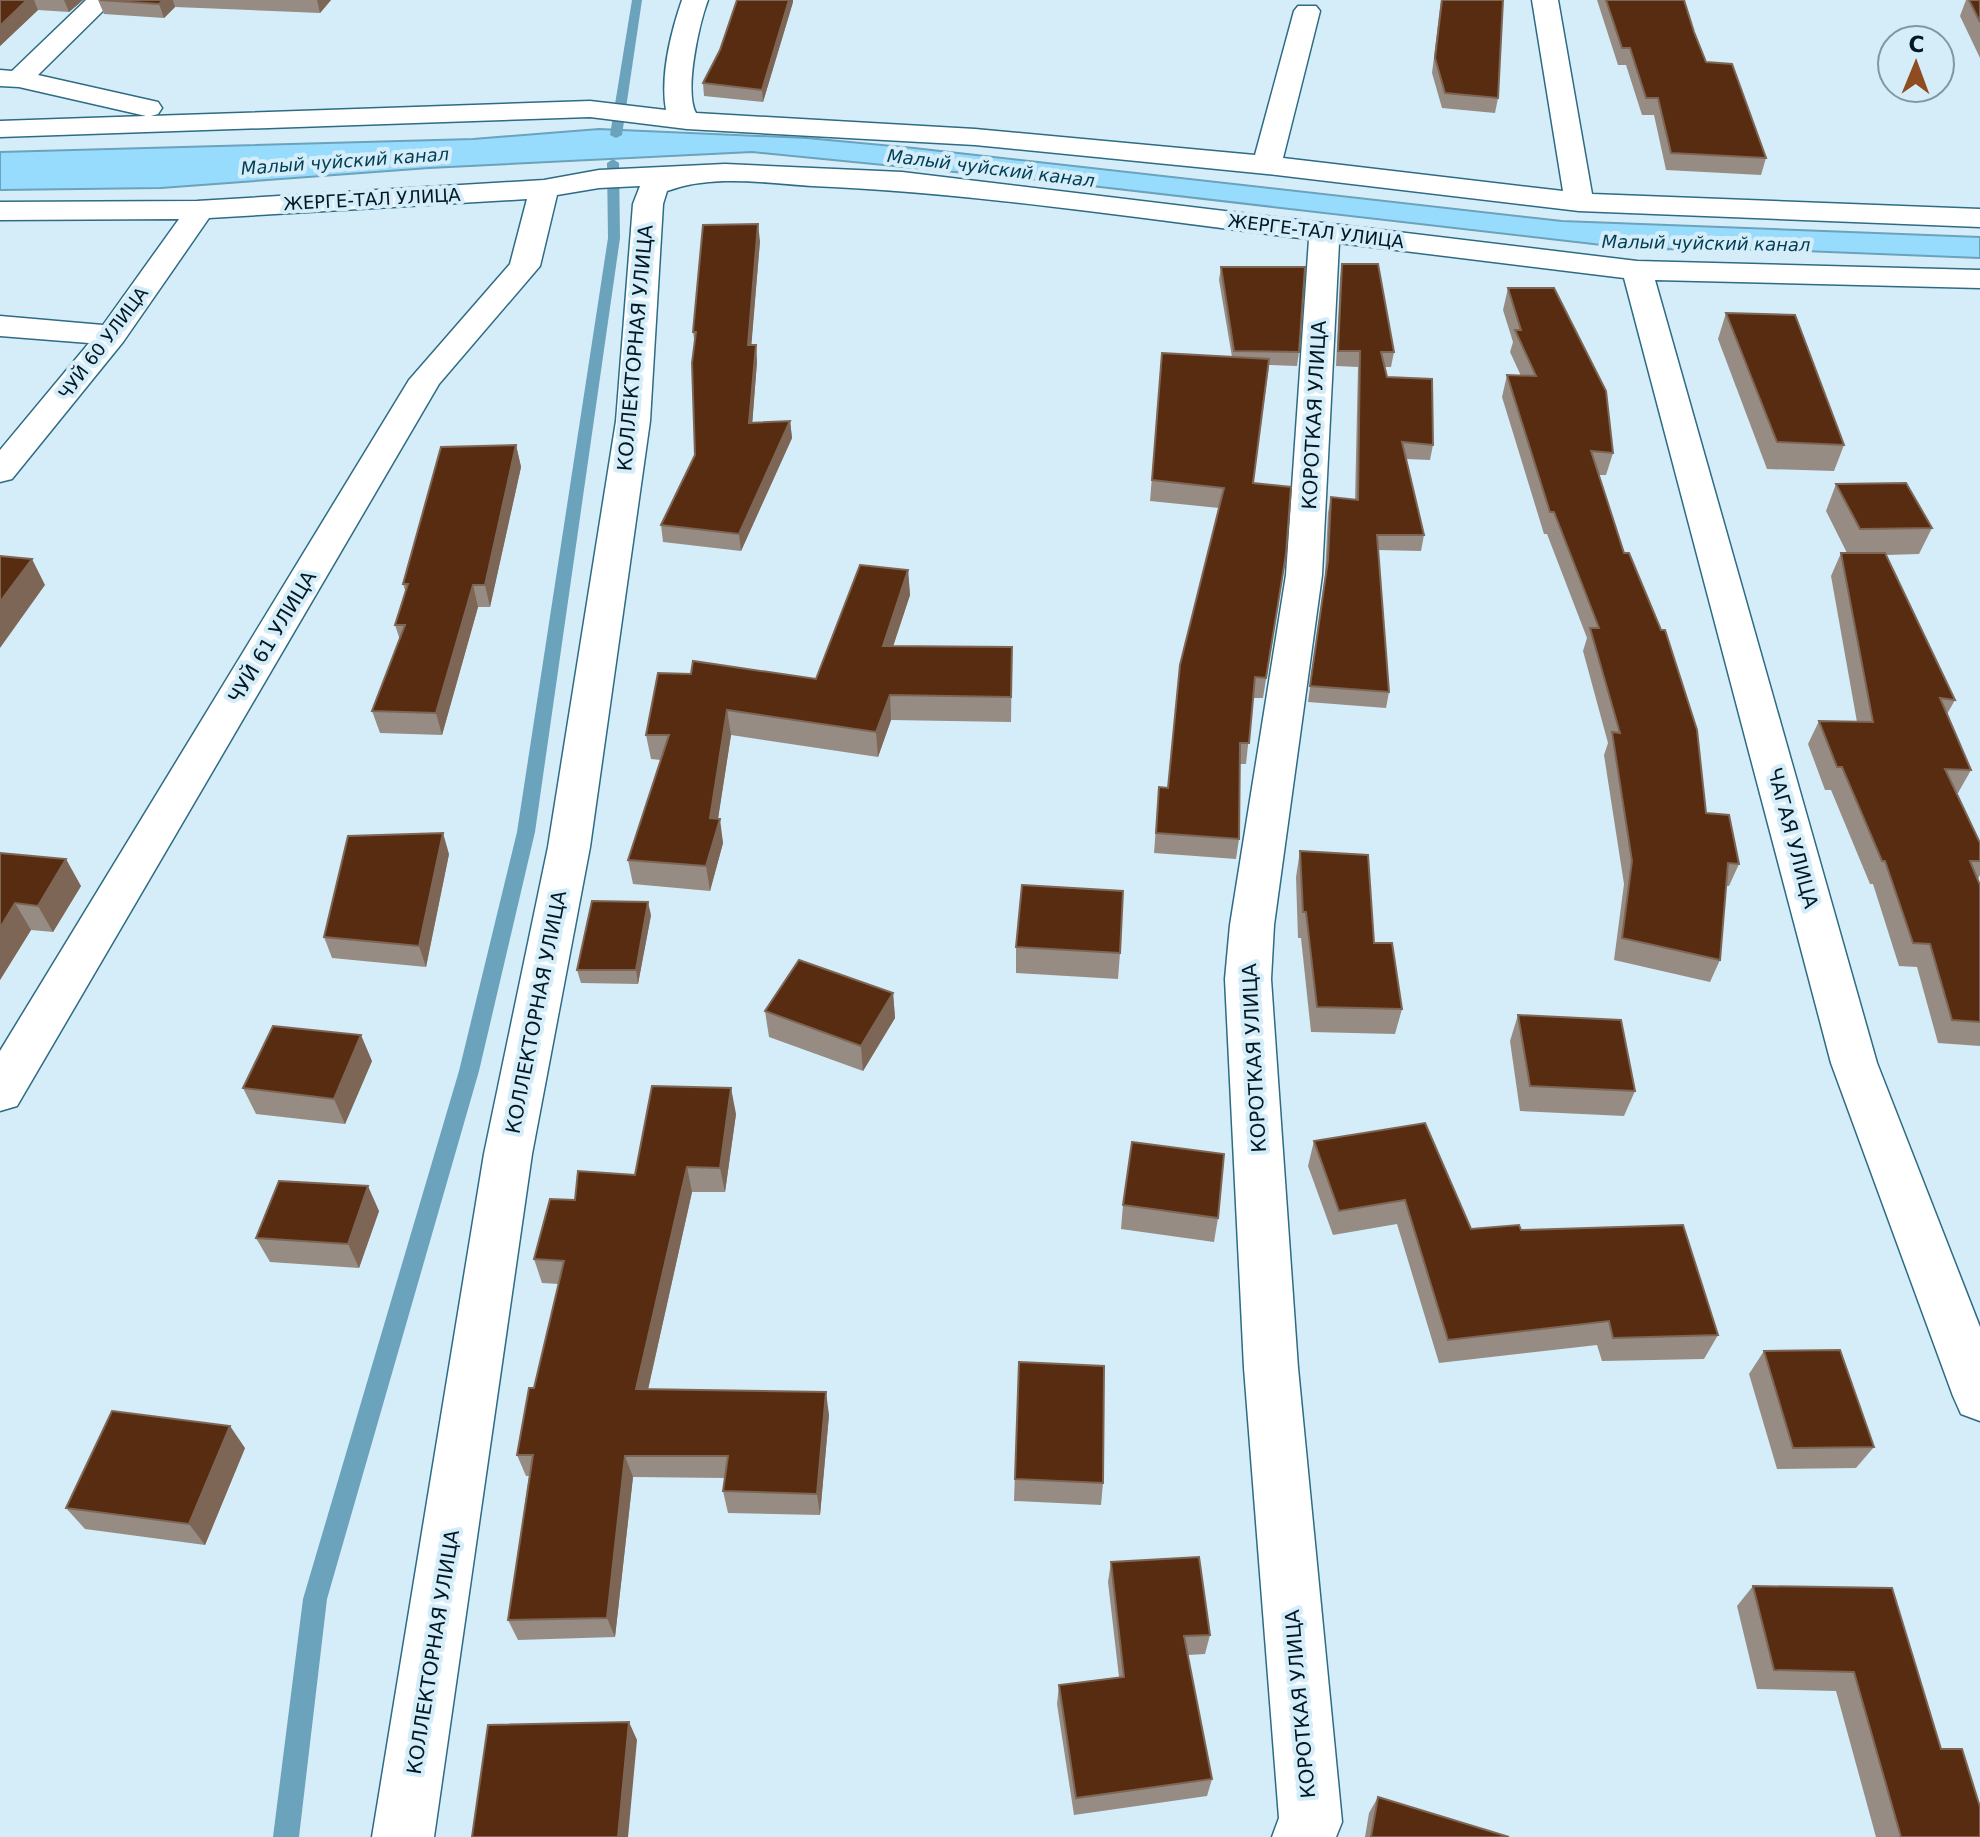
<svg xmlns="http://www.w3.org/2000/svg" width="1980" height="1837" font-family="'DejaVu Sans',sans-serif">
<style>
.water{fill:#98dcfd;stroke:#6ba2bc;stroke-width:2}
.lines{fill:none;stroke-linecap:round;stroke-linejoin:round}
.stream{fill:#6ba2bc;fill-rule:evenodd}
.minor-casing{stroke:#2e6b85;stroke-width:3}
.minor{fill:#fff;fill-rule:evenodd}
.wall{fill:#968c84}
.shaded-wall{fill:#7d6656}
.building{fill:#572c10;stroke:#7d6656;stroke-width:2}
.labels{text-anchor:middle;dominant-baseline:central;stroke-width:8;stroke-linejoin:round;paint-order:stroke}
.far-water-label{font-size:18px;font-style:italic;fill:#013e53;stroke:#d5edf9}
.far-street-label{font-size:18px;fill:#011924;stroke:#d5edf9}
.street-label{font-size:20px;fill:#011924;stroke:#d5edf9}
</style>
<rect width="100%" height="100%" fill="#d5edf9"/>
<path class="water" d="M599,129L807,138L914,148L1562,221L1980,237V258L1778,250L1636,249L1057,182L752,152L429,168L161,188L0,190V152L473,139Z"/>
<g class="lines">
<g class="stream">
<path d="M632,0H642L622,135L616,138L610,135Z"/>
<path d="M613,159L619,163L620,238L535,832L479,1071L327,1599L299,1837H273L303,1599L459,1071L517,832L608,238L607,163Z"/>
</g>
<g class="minor-casing">
<g id="minor">
<path d="M86,0H114L38,75L158,102L162,108L158,114L151,116L590,101L666,110C660,76 671,32 682,0H708C699,24 684,91 696,113L975,129L1255,155L1294,11L1298,6H1316L1320,11L1283,158L1563,191L1532,0H1558L1592,194L1980,209V227L1579,211L1267,174L975,145L687,129L590,117L0,137V121L146,116L19,87L0,86V70L12,71Z"/>
<path d="M725,164L902,172L1637,261L1980,270V288L1655,280L1877,1063L1980,1327V1421L1961,1414L1953,1396L1831,1063L1624,278L1339,243L1322,575L1274,925L1271,979L1298,1368L1342,1822L1336,1837H1272L1279,1818L1244,1368L1225,979L1230,925L1286,575L1309,239C1144,219 978,193 812,186C764,183 712,174 667,191L663,204L650,421L590,847L532,1154L434,1837H372L484,1154L548,847L616,421L633,204L640,186L599,188L557,195L540,266L439,384L17,1106L0,1111V1051L409,380L510,264L527,199L209,218L123,342L12,479L0,482V450L89,343L0,336V316L103,325L179,219L0,220V202L197,201L544,180L599,170Z"/>
</g>
</g>
<use href="#minor" class="minor"/>
</g>
<g class="wall">
<path d="M0,0H83L69,12L38,10L0,46Z"/>
<path d="M98,0H331L320,13L175,7L164,18L104,14Z"/>
<path d="M1441,0H1503L1498,98L1495,113L1442,108L1432,73Z"/>
<path d="M1597,0H1684L1694,32L1706,62L1766,158L1761,175L1666,170L1654,115H1642L1626,65H1618Z"/>
<path d="M1966,0H1980V58L1960,16Z"/>
<path d="M793,2L763,102L704,96L703,83L720,50Z"/>
<path d="M760,241L751,345H756L757,362L752,423L790,421L792,438L741,551L663,542L661,525L695,455V345L693,332Z"/>
<path d="M1342,264L1394,352L1391,367H1385L1387,377L1433,445L1430,460L1406,459L1424,535L1421,551L1378,550L1389,692L1386,708L1308,702L1325,575L1328,513L1331,497L1355,500L1358,367L1336,366L1340,280Z"/>
<path d="M1221,267L1299,352L1297,366L1269,365L1253,483L1286,554L1263,698H1253L1246,764H1240L1239,839L1236,859L1154,853L1159,787L1168,788L1219,508L1150,501L1162,353L1232,357L1219,280Z"/>
<path d="M1508,288L1613,453L1606,475H1598L1706,813L1739,864L1729,886H1726L1720,960L1710,982L1614,960L1624,884L1604,755L1608,743L1583,651L1587,638L1547,534H1544L1502,397L1507,375L1521,376L1510,352L1513,342L1503,310Z"/>
<path d="M1726,313L1844,445L1834,471L1767,469L1718,339Z"/>
<path d="M516,445L521,467L490,607H478L442,735L380,733L372,711L400,640L395,625L406,593L403,584Z"/>
<path d="M1836,484L1932,528L1919,554L1886,555L1955,700L1947,714L1971,770L1958,793H1957L1980,843V875L1978,879L1980,885V1046L1938,1043L1917,967L1899,966L1873,884H1870L1831,790H1825L1808,744L1819,721L1857,722L1831,576L1841,553H1847L1826,511Z"/>
<path d="M908,570L910,595L893,646L1012,647L1011,722L891,720L878,757L731,735L718,818L723,843L710,891L633,884L628,860L661,760L651,759L646,735L816,679Z"/>
<path d="M1300,851L1374,943L1402,1009L1395,1034L1311,1032L1301,938H1298L1296,877Z"/>
<path d="M0,853L81,886L53,932L31,930L0,980Z"/>
<path d="M449,854L426,967L332,958L324,937Z"/>
<path d="M651,915L638,984L581,983L577,970Z"/>
<path d="M1016,947L1120,953L1118,979L1016,973Z"/>
<path d="M893,993L895,1018L863,1071L769,1037L765,1011Z"/>
<path d="M1518,1015L1635,1091L1624,1116L1520,1111L1510,1041Z"/>
<path d="M372,1061L345,1124L256,1114L243,1088Z"/>
<path d="M736,1114L725,1192H692L648,1389L829,1415L820,1515L728,1513L723,1491L725,1478L633,1477L615,1637L518,1640L508,1620L529,1476H526L517,1455L534,1388L559,1284L542,1283L534,1259L575,1200L635,1175Z"/>
<path d="M1314,1141L1471,1229L1521,1230L1718,1335L1704,1359L1602,1361L1597,1345L1439,1363L1397,1224L1333,1235L1308,1166Z"/>
<path d="M1123,1205L1218,1218L1214,1242L1121,1229Z"/>
<path d="M379,1211L359,1268L270,1262L256,1238Z"/>
<path d="M1764,1351L1874,1447L1856,1468L1777,1469L1749,1374Z"/>
<path d="M1019,1362L1103,1483L1101,1505L1014,1501Z"/>
<path d="M245,1448L205,1545L85,1529L66,1508Z"/>
<path d="M1111,1562L1210,1635L1205,1654L1188,1655L1212,1779L1207,1796L1074,1815L1057,1704L1059,1685L1119,1677L1108,1582Z"/>
<path d="M1753,1586L1892,1588L1941,1749L1980,1837H1876L1836,1691L1757,1689L1737,1606Z"/>
<path d="M1378,1797L1509,1837H1365L1369,1813Z"/>
</g>
<g class="shaded-wall">
<path d="M27,0H34L38,10L0,46V26Z"/>
<path d="M64,0H83L69,12Z"/>
<path d="M163,0H173L175,7L164,18L159,4Z"/>
<path d="M317,0H331L320,13Z"/>
<path d="M789,0H793V2L763,102L762,90Z"/>
<path d="M758,224L760,241L750,362L748,345Z"/>
<path d="M756,345L757,362L751,440L749,423Z"/>
<path d="M790,421L792,438L741,551L739,534Z"/>
<path d="M516,445L521,467L490,607L485,585Z"/>
<path d="M32,559L45,585L0,648V602Z"/>
<path d="M908,570L910,595L885,671L883,646Z"/>
<path d="M473,585L478,607L442,735L436,713Z"/>
<path d="M890,695L891,720L878,757L876,732Z"/>
<path d="M727,710L731,735L716,832L720,819L723,843L710,891L706,866L710,818Z"/>
<path d="M443,833L449,854L426,967L419,946Z"/>
<path d="M66,859L81,886L53,932L38,906Z"/>
<path d="M648,902L651,915L638,984L636,970Z"/>
<path d="M15,903L31,930L0,980V928Z"/>
<path d="M893,993L895,1018L863,1071L861,1046Z"/>
<path d="M361,1035L372,1061L345,1124L334,1099Z"/>
<path d="M731,1088L736,1114L725,1192L720,1168Z"/>
<path d="M687,1167L692,1192L643,1412L636,1389Z"/>
<path d="M368,1186L379,1211L359,1268L348,1244Z"/>
<path d="M826,1392L829,1415L820,1515L817,1494Z"/>
<path d="M230,1426L245,1448L205,1545L189,1524Z"/>
<path d="M625,1456L633,1477L615,1637L607,1618Z"/>
<path d="M629,1722L637,1740L628,1837H618Z"/>
</g>
<g class="building">
<path d="M0,0H27L0,26Z"/>
<path d="M100,0H163L159,4Z"/>
<path d="M737,0H789L762,90L703,83L720,50Z"/>
<path d="M1442,0H1503L1498,98L1445,93L1435,58Z"/>
<path d="M1606,0H1684L1694,32L1706,62L1732,64L1766,158L1671,153L1658,98H1646L1630,48H1622Z"/>
<path d="M1969,0H1980V22Z"/>
<path d="M758,224L748,345H756L749,423L790,421L739,534L661,525L695,455L692,363L696,332H693L703,225Z"/>
<path d="M1342,264H1378L1394,352H1381L1387,377L1432,379L1433,445L1402,442L1424,535H1377L1389,692L1310,686L1328,560L1331,497L1358,500L1360,351H1338Z"/>
<path d="M1221,267H1305L1299,352L1234,351Z"/>
<path d="M1508,288H1554L1606,391L1613,453L1591,451L1624,553H1629L1661,630H1665L1697,730L1706,813L1729,815L1739,864L1728,863L1720,960L1622,938L1632,861L1612,732L1620,733L1590,628H1599L1554,512H1550L1507,375L1536,376L1515,330H1521Z"/>
<path d="M1726,313L1795,315L1844,445L1777,442Z"/>
<path d="M1162,353L1269,359L1253,483L1291,487L1286,554L1266,678L1255,677L1249,743H1240L1239,839L1156,833L1159,787L1168,788L1180,665L1224,488L1152,480Z"/>
<path d="M516,445L485,585H473L436,713L372,711L405,625H395L408,584H403L441,447Z"/>
<path d="M1906,483L1932,528L1860,529L1836,484Z"/>
<path d="M1841,553H1885L1955,700L1940,698L1971,770L1945,769L1980,843V861H1970L1980,885V1022L1952,1020L1930,944L1913,943L1885,861H1882L1842,767H1837L1819,721L1873,722Z"/>
<path d="M0,556L32,559L0,602Z"/>
<path d="M860,565L908,570L883,646L1012,647L1011,697L890,695L876,732L727,710L710,818L720,819L706,866L628,860L669,735H646L658,673L691,674L693,661L816,679Z"/>
<path d="M443,833L419,946L324,937L348,836Z"/>
<path d="M1300,851L1368,855L1374,943H1392L1402,1009L1317,1007L1306,912H1303Z"/>
<path d="M0,853L66,859L38,906L15,903L0,928Z"/>
<path d="M1022,885L1123,891L1120,953L1016,947Z"/>
<path d="M592,901L648,902L636,970H577Z"/>
<path d="M799,960L893,993L861,1046L765,1011Z"/>
<path d="M1518,1015L1621,1020L1635,1091L1530,1086Z"/>
<path d="M273,1026L361,1035L334,1099L243,1088Z"/>
<path d="M652,1086L731,1088L720,1168L687,1167L636,1389L826,1392L817,1494L723,1491L728,1456H625L607,1618L508,1620L533,1455H517L529,1388H534L564,1261L534,1259L550,1199L575,1200L578,1171L635,1175Z"/>
<path d="M1425,1123L1471,1229L1519,1225L1521,1230L1683,1225L1718,1335L1613,1338L1609,1321L1448,1340L1405,1200L1339,1211L1314,1141Z"/>
<path d="M1132,1142L1224,1154L1218,1218L1123,1205Z"/>
<path d="M279,1181L368,1186L348,1244L256,1238Z"/>
<path d="M1840,1350L1874,1447L1793,1448L1764,1351Z"/>
<path d="M1019,1362L1104,1366L1103,1483L1015,1479Z"/>
<path d="M112,1411L230,1426L189,1524L66,1508Z"/>
<path d="M1199,1557L1210,1635L1184,1636L1212,1779L1076,1798L1059,1685L1124,1677L1111,1562Z"/>
<path d="M1753,1586L1892,1588L1941,1749H1962L1980,1807V1837H1901L1854,1672L1774,1670Z"/>
<path d="M629,1722L618,1837H472L488,1725Z"/>
<path d="M1378,1797L1509,1837H1371Z"/>
</g>
<g class="labels">
<g class="far-water-label">
<text transform="translate(345 161) rotate(-4)">Малый чуйский канал</text>
<text transform="translate(991 168) rotate(7)">Малый чуйский канал</text>
<text transform="translate(1706 243) rotate(1)">Малый чуйский канал</text>
</g>
<g class="far-street-label">
<text transform="translate(372 199) rotate(-3)">ЖЕРГЕ-ТАЛ УЛИЦА</text>
<text transform="translate(1316 231) rotate(7)">ЖЕРГЕ-ТАЛ УЛИЦА</text>
<text transform="translate(103 343) rotate(-53)">ЧУЙ 60 УЛИЦА</text>
</g>
<g class="street-label">
<text transform="translate(635 348) rotate(-85)">КОЛЛЕКТОРНАЯ УЛИЦА</text>
<text transform="translate(1314 415) rotate(-87)">КОРОТКАЯ УЛИЦА</text>
<text transform="translate(272 637) rotate(-59)">ЧУЙ 61 УЛИЦА</text>
<text transform="translate(1793 838) rotate(75)">ЧАГАЯ УЛИЦА</text>
<text transform="translate(536 1012) rotate(-79)">КОЛЛЕКТОРНАЯ УЛИЦА</text>
<text transform="translate(1254 1058) rotate(-93)">КОРОТКАЯ УЛИЦА</text>
<text transform="translate(433 1652) rotate(-81)">КОЛЛЕКТОРНАЯ УЛИЦА</text>
<text transform="translate(1300 1704) rotate(-95)">КОРОТКАЯ УЛИЦА</text>
</g>
</g>
<g transform="translate(1916 64) rotate(1)"><circle r="38" fill="#d5edf9" stroke="#8098a4" stroke-width="2"/>
<path d="M0-6L14 30L0 20L-14 30Z" fill="#904c21"/>
<text y="-12" font-size="22" font-weight="bold" text-anchor="middle" fill="#011924">С</text>
</g>
</svg>
